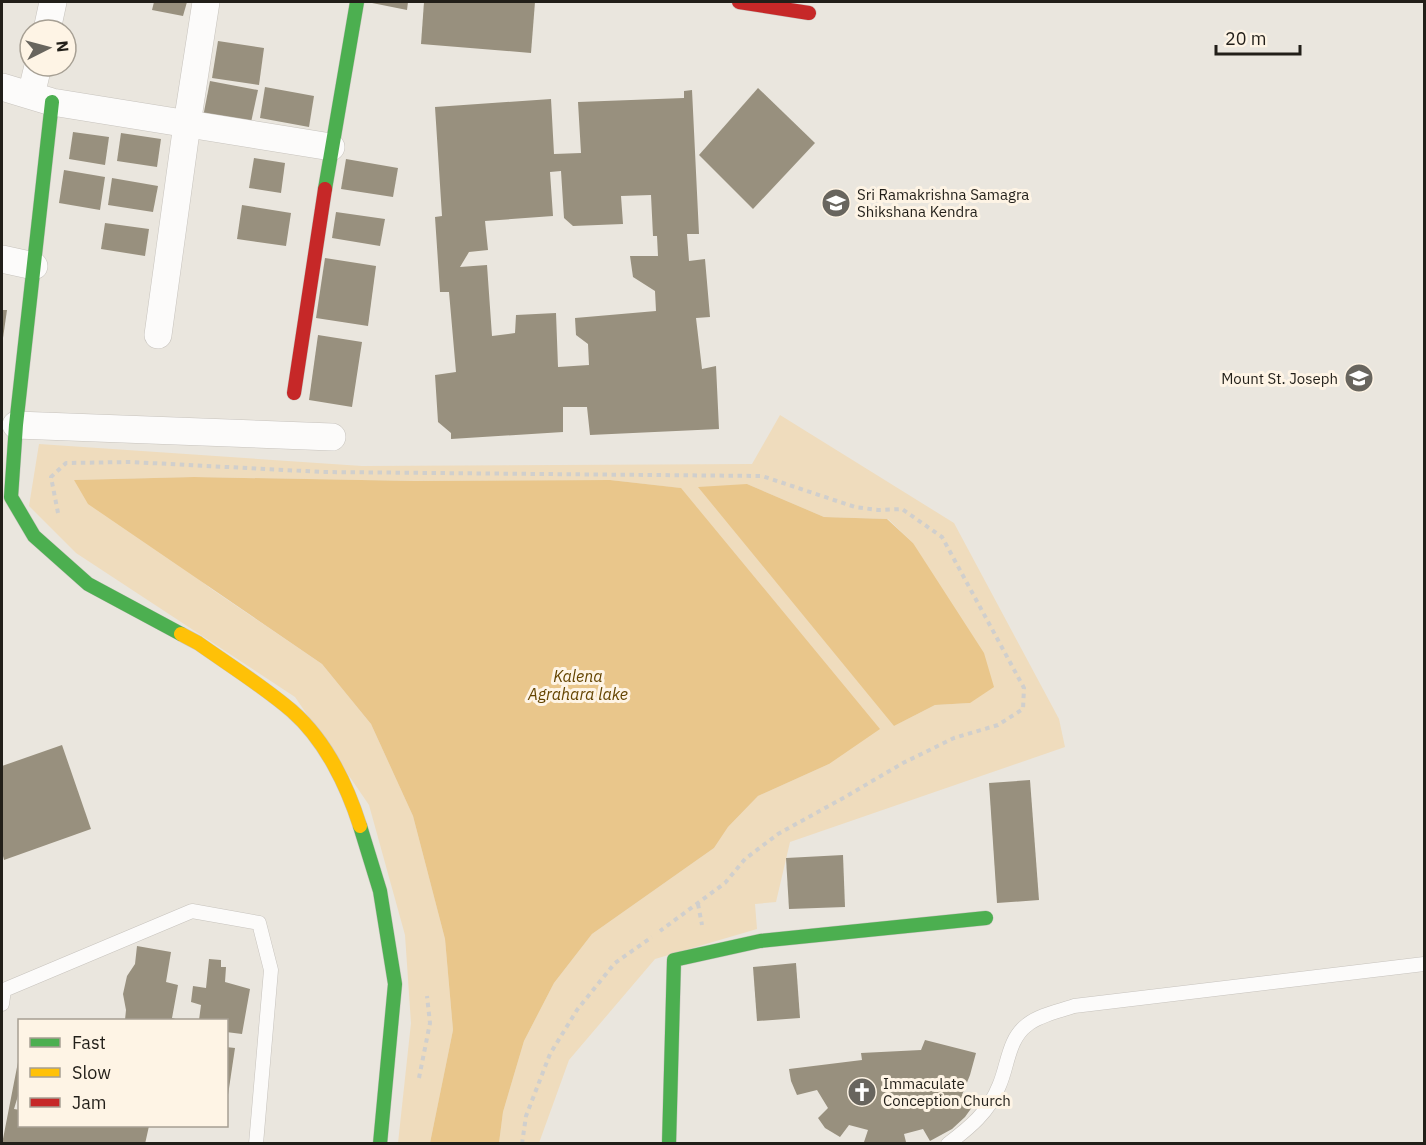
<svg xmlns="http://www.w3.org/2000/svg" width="1426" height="1145" font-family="'IBM Plex Sans',sans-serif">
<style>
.green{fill:#efdcbd;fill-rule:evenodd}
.water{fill:#e9c68b}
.building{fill:#98907e;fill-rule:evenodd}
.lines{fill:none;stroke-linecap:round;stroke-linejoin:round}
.lane-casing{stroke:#c7c3bd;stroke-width:15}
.street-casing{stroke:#c7c3bd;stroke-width:28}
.fast-casing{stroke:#c7c3bd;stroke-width:15}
.slow-casing{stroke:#c7c3bd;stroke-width:15}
.jam-casing{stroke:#c7c3bd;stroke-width:15}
.path{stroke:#d0cfcd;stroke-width:4;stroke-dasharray:4.5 4.5;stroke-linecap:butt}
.lane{stroke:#fcfbfa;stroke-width:14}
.street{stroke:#fcfbfa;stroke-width:27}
.fast{stroke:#4caf50;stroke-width:14}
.slow{stroke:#ffc107;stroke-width:14}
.jam{stroke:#c62828;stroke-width:14}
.labels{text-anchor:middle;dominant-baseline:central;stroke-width:6;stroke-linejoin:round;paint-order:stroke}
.poi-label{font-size:15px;fill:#221f19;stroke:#fef4e5;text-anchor:start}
.water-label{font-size:16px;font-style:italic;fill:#644400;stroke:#fef4e5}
</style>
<rect width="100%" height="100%" fill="#eae6de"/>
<path class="green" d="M780,415L954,523L1059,719L1065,747L790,842L776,902L755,904L757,929L655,959L569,1060L539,1143H499L503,1112L524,1041L554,983L592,934L714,848L728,827L758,796L829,764L680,488L610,480L414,481L194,477L74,480L210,588L322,664L371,724L413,816L445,939L453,1030L430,1143H398L411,1023L405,935L369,805L295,697L76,553L29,506L39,444L362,466L752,464ZM747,484L824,517L888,519L913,543L970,703L935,705L894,726Z"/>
<g class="water">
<path d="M194,477L414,481L610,480L681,488L880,729L829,764L758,796L728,827L714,848L592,934L554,983L524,1041L503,1112L499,1143H430L453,1030L445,939L413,816L371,724L322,664L88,504L74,480Z"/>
<path d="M747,484L824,517L887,519L913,543L984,653L994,687L970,703L935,705L894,726L698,487Z"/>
</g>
<g class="building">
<path d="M154,2H187L183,16L152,10Z"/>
<path d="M367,2H408L407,10Z"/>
<path d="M424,2H535L531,53L421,44Z"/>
<path d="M218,41L264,48L259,85L212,78Z"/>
<path d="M210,81L258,90L250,127L203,117Z"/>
<path d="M265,87L314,96L309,127L260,118Z"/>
<path d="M758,88L815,143L753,209L699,155Z"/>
<path d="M692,90L699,234H687L689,261L705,259L710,317L696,318L702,369L716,366L719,429L590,435L587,407H563V432L451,439V433L438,422L435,375L456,372L449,292H440L435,217L442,216L435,107L551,99L554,154L581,153L578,102L684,98V91ZM561,171L564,218L573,226L623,224L621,196L651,195L653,236H657L658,256H630L633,277L655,291L656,311L575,318L576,335L588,344L589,365L558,367L556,313L516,315L515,333L492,336L487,265L460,267L469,252L488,250L485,221L553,216L550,172Z"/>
<path d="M73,132L109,137L105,165L69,159Z"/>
<path d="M121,133L161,139L157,167L117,161Z"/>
<path d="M254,158L285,163L281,193L249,188Z"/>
<path d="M346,159L398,168L393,197L341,189Z"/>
<path d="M64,170L105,177L100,210L59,203Z"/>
<path d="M112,178L158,186L153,212L108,205Z"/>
<path d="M242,205L291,213L286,246L237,239Z"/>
<path d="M336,212L385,219L380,246L332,238Z"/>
<path d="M105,223L149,229L145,256L101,249Z"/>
<path d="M325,258L376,266L368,326L316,318Z"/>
<path d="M2,310H7L3,338H2Z"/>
<path d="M318,335L362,342L352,407L309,400Z"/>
<path d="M62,745L91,829L4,860L2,852V766Z"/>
<path d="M1030,780L1039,900L997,903L989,783Z"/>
<path d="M843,855L845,907L789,909L786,858Z"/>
<path d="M137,946L171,952L166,982L178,985L172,1018L179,1020H125L126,1010L123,994L127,976L135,964Z"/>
<path d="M209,959L221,960V967H226L225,982L250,989L242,1034L226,1032V1020H199L201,1005L191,1002L193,986L206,988Z"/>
<path d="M796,963L800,1018L757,1021L753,967Z"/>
<path d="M925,1040L976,1053L970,1075L962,1095L975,1103L965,1117L952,1129L930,1141L923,1129L904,1134L906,1142L870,1144L864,1142L868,1130L849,1125L840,1137L825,1128L818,1118L828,1108L817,1090L797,1095L791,1081L789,1069L862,1060L861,1053L921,1050Z"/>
<path d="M226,1047L235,1048L228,1095H226Z"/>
<path d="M18,1062L20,1089L14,1109L20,1110V1126H149L145,1144H2Z"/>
</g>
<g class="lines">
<g class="lane-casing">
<g id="lane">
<path d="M2,1004L4,990L192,911L259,923L271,970L256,1144"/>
<path d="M948,1144C969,1128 989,1112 999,1086C1008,1066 1008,1039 1027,1025C1039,1015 1060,1011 1074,1006L1424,964"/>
</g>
</g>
<g class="street-casing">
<g id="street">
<path d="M47,30L53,2"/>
<path d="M2,87L52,102L331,147"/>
<path d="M31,95L38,66"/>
<path d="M2,259L34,266"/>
<path d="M158,335L187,124L206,2"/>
<path d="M16,425L332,437"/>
</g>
</g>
<g class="fast-casing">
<g id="fast">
<path d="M52,102L16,425L11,497L34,536L88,584L181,634"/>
<path d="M325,189L357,2"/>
<path d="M360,826L380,891L395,984L380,1144"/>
<path d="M669,1144L674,960L760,941L986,918"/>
</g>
</g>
<g class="slow-casing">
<path id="slow" d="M181,634L198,643C229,665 263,686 292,711C325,740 347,785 360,826"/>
</g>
<g class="jam-casing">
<g id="jam">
<path d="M739,2L809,13"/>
<path d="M294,393L325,189"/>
</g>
</g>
<g class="path">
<path d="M58,513L51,477L66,463L131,462L323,472L762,476L855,507L878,510L902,509L942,537L1024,688L1023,709L998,725L954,738L903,763L845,797L778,834L745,859L725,883L660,931"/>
<path d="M698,904L702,925"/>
<path d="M419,1078L430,1023L427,996"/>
<path d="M522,1144L526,1116L550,1054L577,1010L615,963L652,937"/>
</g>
<use href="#lane" class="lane"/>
<use href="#street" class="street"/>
<use href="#fast" class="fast"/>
<use href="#slow" class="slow"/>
<use href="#jam" class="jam"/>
</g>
<defs>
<g id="school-disc" transform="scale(1.5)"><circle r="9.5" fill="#68655e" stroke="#fef4e5"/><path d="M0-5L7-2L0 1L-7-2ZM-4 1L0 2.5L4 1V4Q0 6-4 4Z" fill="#fff"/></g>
<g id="church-disc" transform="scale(1.5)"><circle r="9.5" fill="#68655e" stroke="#fef4e5"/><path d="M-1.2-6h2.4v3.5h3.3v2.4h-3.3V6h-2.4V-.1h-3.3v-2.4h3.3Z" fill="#fff"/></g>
</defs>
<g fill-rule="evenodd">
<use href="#school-disc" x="836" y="203"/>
<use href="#school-disc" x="1359" y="378"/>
<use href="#church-disc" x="862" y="1092"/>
</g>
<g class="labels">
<g class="poi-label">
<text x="857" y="194">Sri Ramakrishna Samagra<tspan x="857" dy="17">Shikshana Kendra</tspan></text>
<text x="1338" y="378" text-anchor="end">Mount St. Joseph</text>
<text x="883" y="1083">Immaculate<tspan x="883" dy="17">Conception Church</tspan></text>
</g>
<g class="water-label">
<text x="578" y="676">Kalena<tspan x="578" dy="18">Agrahara lake</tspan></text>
</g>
</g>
<rect width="1426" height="1145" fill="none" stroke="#221f19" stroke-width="6"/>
<rect x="18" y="1019" width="210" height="108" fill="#fef4e5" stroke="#a69f93" stroke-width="1.5"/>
<rect x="30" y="1038" width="30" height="9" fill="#4caf50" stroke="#a69f93" stroke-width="1.5"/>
<text x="72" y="1049" font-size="18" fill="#221f19">Fast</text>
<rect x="30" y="1068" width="30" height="9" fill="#ffc107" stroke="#a69f93" stroke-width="1.5"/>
<text x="72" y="1079" font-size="18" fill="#221f19">Slow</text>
<rect x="30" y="1098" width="30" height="9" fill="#c62828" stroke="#a69f93" stroke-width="1.5"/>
<text x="72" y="1109" font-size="18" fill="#221f19">Jam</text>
<g transform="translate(48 48) rotate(84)"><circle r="28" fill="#fef4e5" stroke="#a69f93" stroke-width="1.5"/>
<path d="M0-4.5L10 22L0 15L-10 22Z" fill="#68655e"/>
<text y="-9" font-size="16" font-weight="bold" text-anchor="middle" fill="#221f19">N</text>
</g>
<path d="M1216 45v9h84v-9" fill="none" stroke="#221f19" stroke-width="3"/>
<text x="1225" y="45" font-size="18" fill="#221f19" stroke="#fef4e5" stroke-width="4.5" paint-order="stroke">20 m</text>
</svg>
